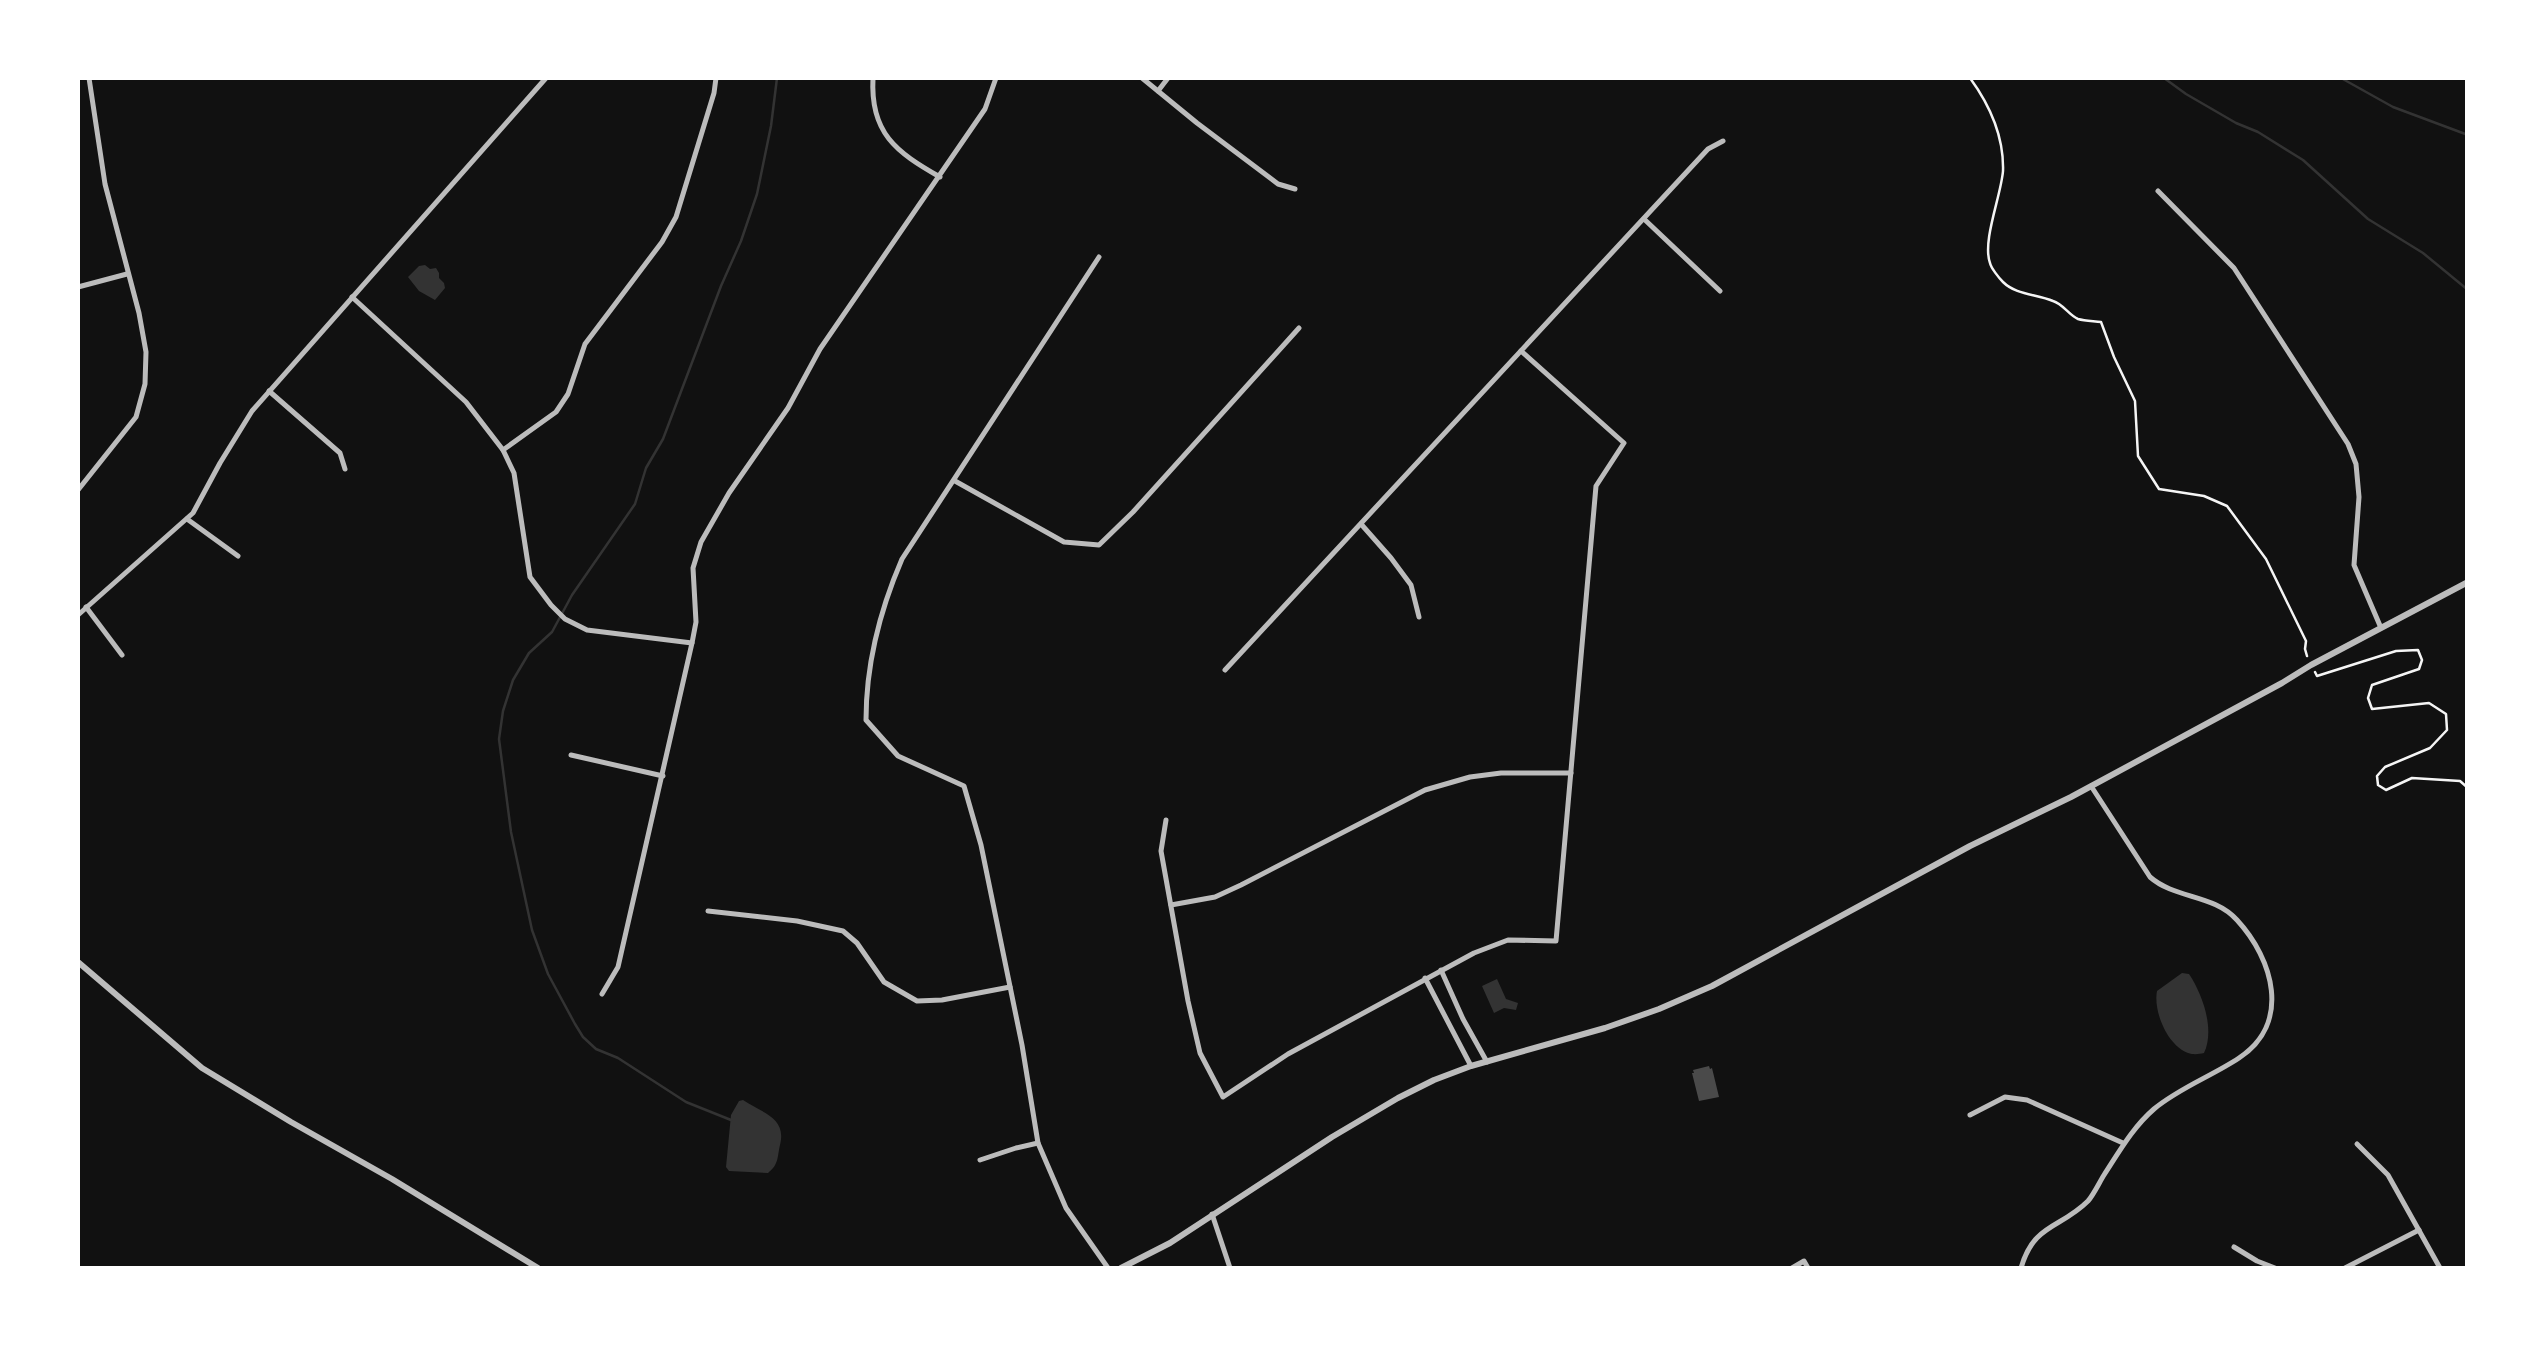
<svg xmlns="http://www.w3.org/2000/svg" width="2545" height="1346" font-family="'DejaVu Sans',sans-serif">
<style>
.water{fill:#333}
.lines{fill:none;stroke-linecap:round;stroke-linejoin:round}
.stream{stroke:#333;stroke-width:2.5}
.building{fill:#4a4a4a}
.path{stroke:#f5f5f5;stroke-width:2.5}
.minor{stroke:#bcbcbc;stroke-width:5}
.tertiary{stroke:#bcbcbc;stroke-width:6}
</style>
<rect width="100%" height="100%" fill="#111"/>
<g class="water">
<path d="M425,265L430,269L436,268L439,273V278L444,283L445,288L435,300L419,291L408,277L419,266Z"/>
<path d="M2182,973L2189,974C2203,995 2215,1030 2204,1053C2199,1054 2194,1055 2188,1053C2168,1046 2153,1012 2157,991Z"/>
<path d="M1497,979L1506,999L1518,1003L1516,1010L1504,1008L1494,1013L1482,986Z"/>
<path d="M743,1100C762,1113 787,1117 780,1145C777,1158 779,1164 768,1173L729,1171L726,1167L731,1115L739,1101Z"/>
</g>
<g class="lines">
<g class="stream">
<path d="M2164,78L2186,94L2236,123L2258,132L2303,160L2368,219L2423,253L2468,290"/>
<path d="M2341,78L2393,107L2468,135"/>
<path d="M731,1120L686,1102L618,1058L596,1049L583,1037L575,1024L548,974L532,930L511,832L499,739L503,711L513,680L529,653L552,632L572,595L635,504L646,468L663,439L721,286L741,241L757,194L771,126L777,78"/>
</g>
</g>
<path class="building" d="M1709,1066L1710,1069L1712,1068L1719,1097L1699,1101L1692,1073H1694L1693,1070Z"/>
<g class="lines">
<g class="path">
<path d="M1970,78C1989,104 2004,137 2003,171C2001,196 1982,241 1990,263C1991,268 1999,278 2003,282C2016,295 2037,294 2053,301C2063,304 2069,315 2078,319C2085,321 2094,321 2101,322L2114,357L2135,401L2138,456L2159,489L2204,496L2227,506L2266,559L2306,641L2305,649L2307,656"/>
<path d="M2315,672L2317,676L2396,651L2418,650L2422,660L2419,669L2372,685L2368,698L2372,709L2429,703L2446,714L2447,730L2430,748L2385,767L2377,776L2378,785L2386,790L2412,778L2460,781L2468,788"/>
</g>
<g class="minor">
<path d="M873,78C870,133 896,152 940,177"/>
<path d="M1142,78L1197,123L1278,184L1295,189"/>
<path d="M1158,91L1168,78"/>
<path d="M2158,191L2234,268L2348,444L2356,464L2359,497L2354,565L2381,628"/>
<path d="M1644,219L1720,291"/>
<path d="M1099,257L902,559C880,610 866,664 866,720L898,756L964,786L981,845L1022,1045L1038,1143L1066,1208L1108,1268"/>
<path d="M78,287L127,274"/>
<path d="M352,297L466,402L503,450L514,473L530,577L551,605L565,619L587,630L692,643"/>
<path d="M269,391L340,453L345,469"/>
<path d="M503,450L556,412L568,394L585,344L662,242L676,217L714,93L716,78"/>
<path d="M955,481L1064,542L1099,545L1133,512L1299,328"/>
<path d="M78,490L136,417L145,384L146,352L139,313L105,184L89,78"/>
<path d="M187,519L238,556"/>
<path d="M1361,524L1391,558L1411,585L1419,617"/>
<path d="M86,607L122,655"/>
<path d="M78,615L193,513L220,463L252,411L546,78"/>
<path d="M1225,670L1708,149L1723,141"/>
<path d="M571,755L663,776"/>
<path d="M1166,820L1161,851L1188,1001L1200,1053L1223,1097L1288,1054L1474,953L1508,940L1556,941L1596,486L1624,443L1521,351"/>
<path d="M1171,905L1215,897L1241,885L1425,790L1470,777L1501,773H1571"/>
<path d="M708,911L797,921L843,931L857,943L884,982L917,1001L942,1000L1010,987"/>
<path d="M1441,970L1463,1019L1487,1062"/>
<path d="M1425,978L1471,1066"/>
<path d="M602,994L618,967L692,643L696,622L693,568L701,542L729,493L788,408L820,349L985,109L996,78"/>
<path d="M1970,1115L2005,1097L2027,1100L2123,1143"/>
<path d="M2357,1144L2388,1175L2440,1268"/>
<path d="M980,1160L1016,1148L1038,1143"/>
<path d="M1212,1214L1230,1268"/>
<path d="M2234,1247L2257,1261L2275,1268"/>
<path d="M1792,1268L1804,1261L1808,1268"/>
<path d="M2021,1268C2034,1223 2060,1229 2088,1201C2094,1194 2099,1183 2104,1175C2119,1152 2133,1127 2154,1109C2179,1088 2212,1076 2239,1058C2292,1023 2273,959 2237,920C2214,894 2175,899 2150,877L2091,786"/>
<path d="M2345,1268L2419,1230"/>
</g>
<g class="tertiary">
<path d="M78,962L202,1068L291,1122L392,1179L538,1268"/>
<path d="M1121,1268L1170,1243L1332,1137L1398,1098L1434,1080L1471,1066L1605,1028L1659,1009L1712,986L1970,846L2071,797L2282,683L2311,665L2468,582"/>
</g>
</g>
<rect width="2545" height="1346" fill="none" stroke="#ffffff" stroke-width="160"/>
</svg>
